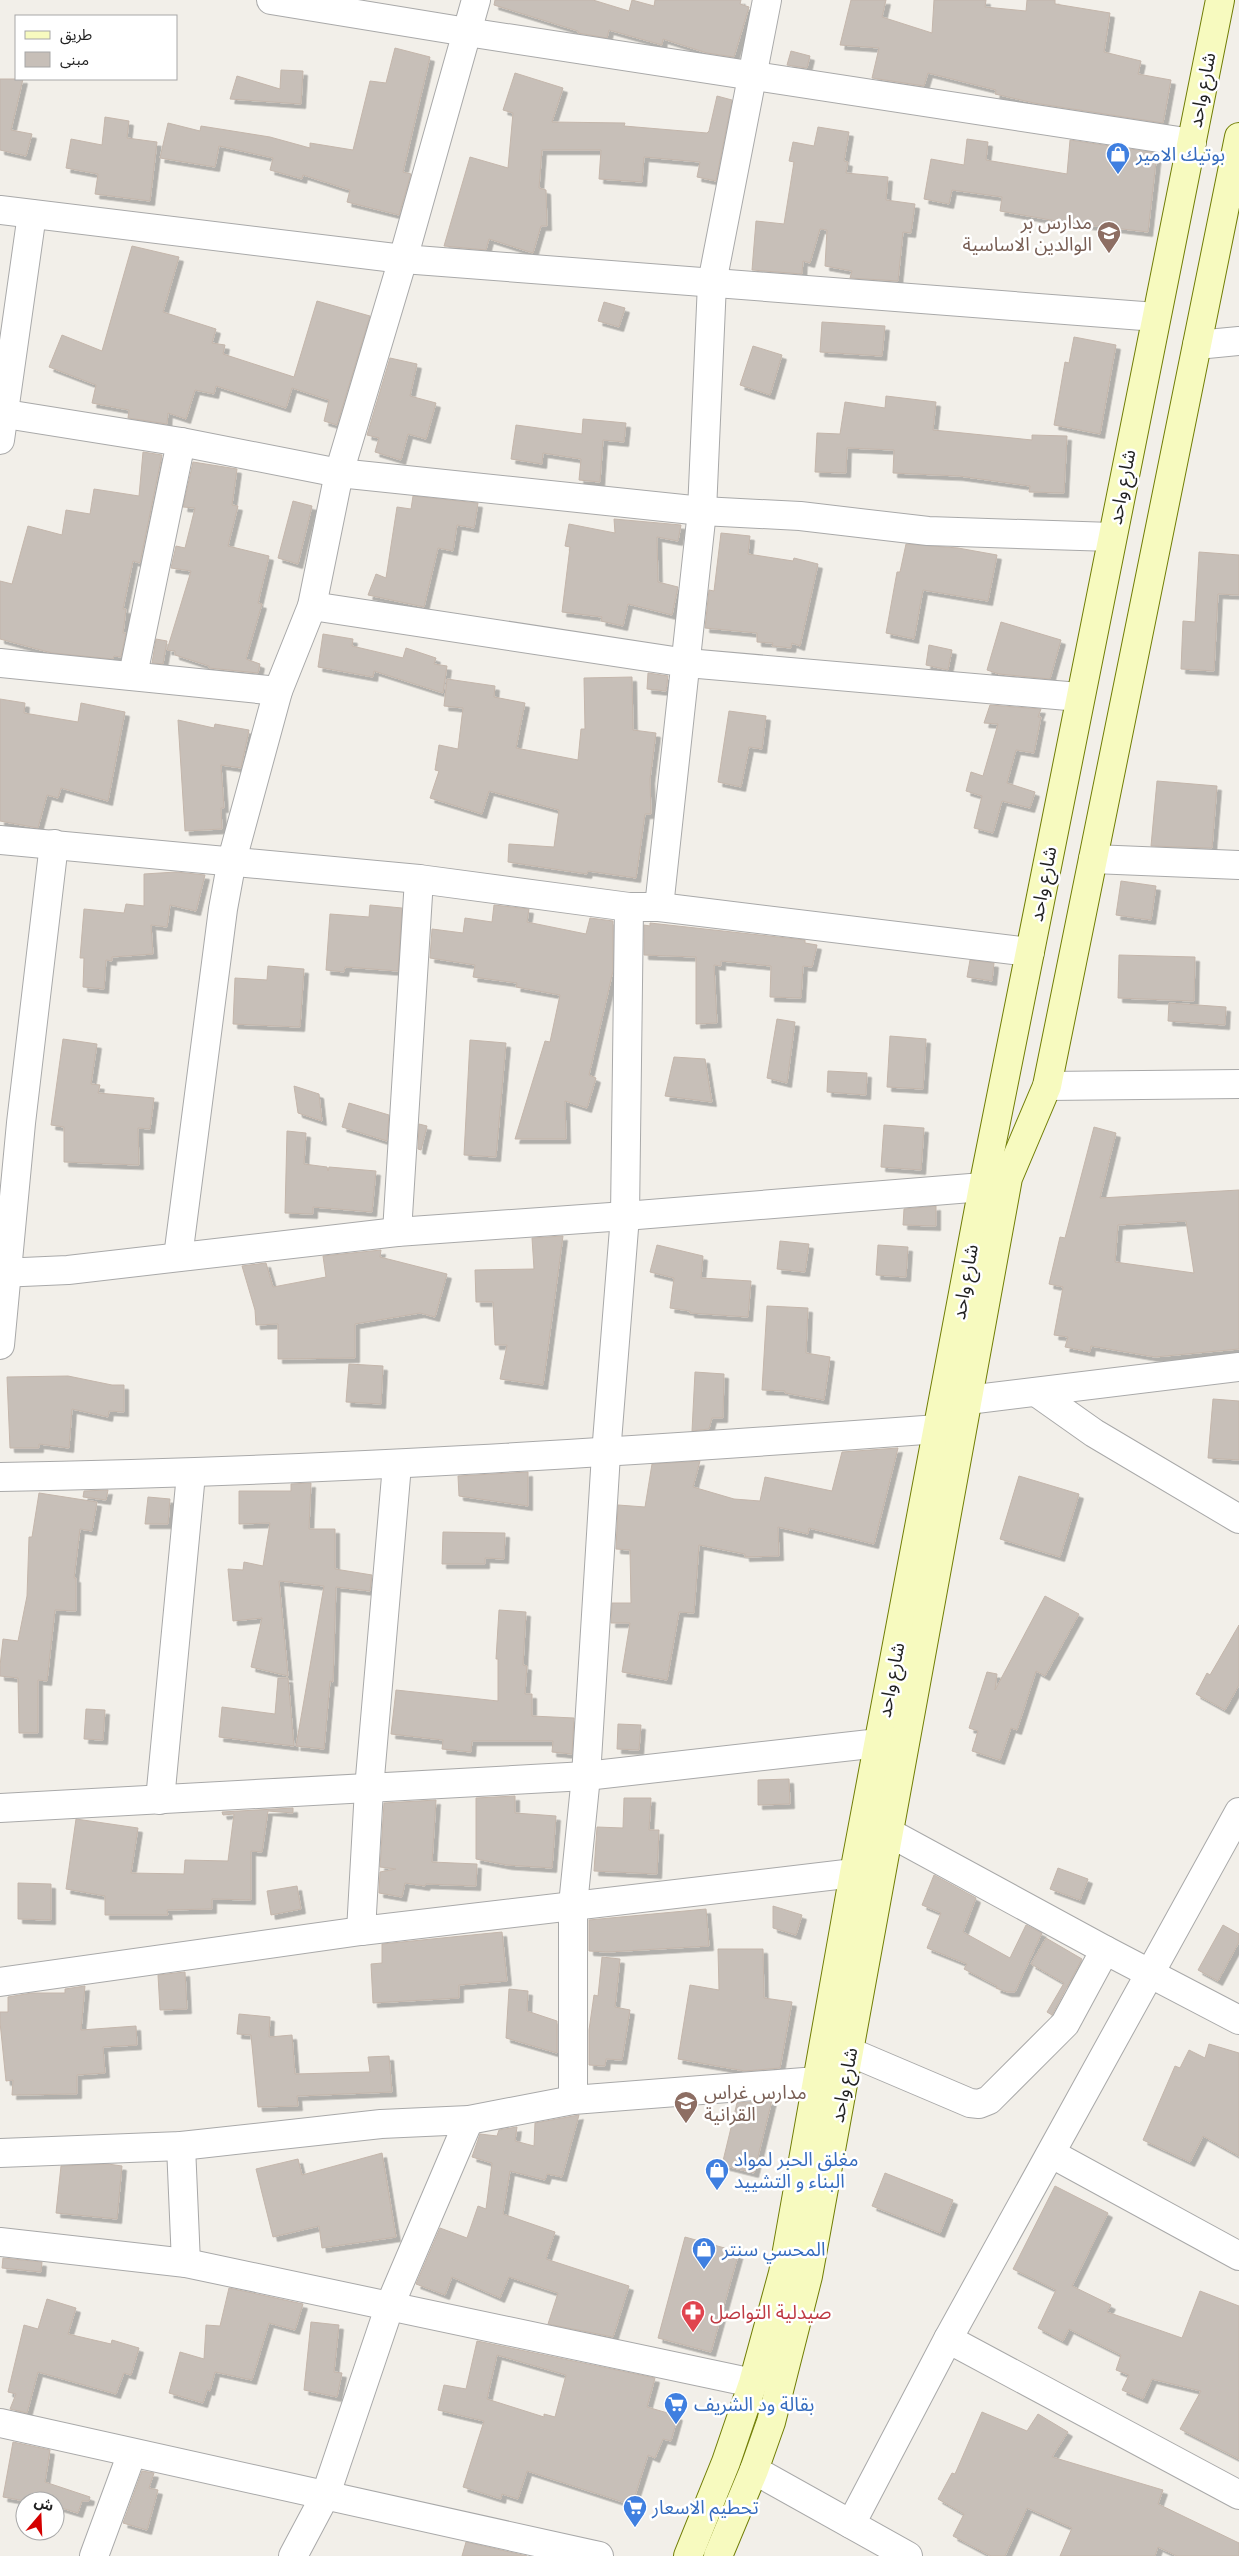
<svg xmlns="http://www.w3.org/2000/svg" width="1239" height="2556" font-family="Figtree,'Noto Sans Arabic',sans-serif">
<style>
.building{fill:#c7bfb8;stroke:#c4b6ab;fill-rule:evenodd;filter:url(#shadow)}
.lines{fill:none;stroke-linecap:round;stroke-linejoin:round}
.street-casing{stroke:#a9a9a9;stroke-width:30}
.secondary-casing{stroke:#707d05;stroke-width:30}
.street{stroke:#fff;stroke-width:28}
.secondary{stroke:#f7fabf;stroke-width:28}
.labels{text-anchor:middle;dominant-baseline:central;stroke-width:5;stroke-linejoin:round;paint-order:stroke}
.street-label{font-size:19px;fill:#222;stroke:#fff}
.shop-label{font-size:19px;fill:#366cbe;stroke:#fff;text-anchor:start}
.education-label{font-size:19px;fill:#785e54;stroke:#fff;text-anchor:end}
.health-label{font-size:19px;fill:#be3a42;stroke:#fff;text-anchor:start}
</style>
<defs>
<filter id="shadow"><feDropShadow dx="4.5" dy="4.5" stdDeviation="0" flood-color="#0004"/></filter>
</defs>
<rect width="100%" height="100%" fill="#f2efe9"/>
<g class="building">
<path d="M495,0H593L629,11L632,0L654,6L655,0H741L740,4L749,7L734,57L707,53L663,39L662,45L609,30L607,38L578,33V31L494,5Z"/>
<path d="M851,0H886L882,17L932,33L934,0H986L985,7L1026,11L1027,0H1055V4L1110,13L1104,52L1141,61L1138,74L1171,80L1163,123L1034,103L995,94L996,90L928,73L924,86L872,78L879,48L840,45Z"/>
<path d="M395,48L430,57L403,172L411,174L399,215L347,202L350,190L303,175L302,179L270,170L273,158L219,146L215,167L160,158L168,123L200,131L201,126L270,137L310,148V143L353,150L370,81L386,83Z"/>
<path d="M791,51L810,56L807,68L787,65Z"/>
<path d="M281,70L303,71L301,104L230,99L237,76L280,89Z"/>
<path d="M515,73L563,88L552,122L625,123L624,126L707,133L709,131L717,96L732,100L716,181L697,177L700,162L644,157L642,182L599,179L601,150H542L539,188L546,190L547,226H541L533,253L489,239L486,250L444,246L470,157L508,168L513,113L503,110Z"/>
<path d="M0,79H23L11,130L32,134L26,156L0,150Z"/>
<path d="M105,117L129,121L127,138L157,142L150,201L95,194L98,174L66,168L71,139L102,145Z"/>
<path d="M818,127L849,132L844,161L848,162L846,173L888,177L886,200L915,204L911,233L903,232L898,281L850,278L852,271L825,266L827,230L820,229L810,263L803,261L802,274L752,270L756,221L784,224L794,162L789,161L793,142L814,146Z"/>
<path d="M967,139L988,142L986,160L1067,174L1070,140L1157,153L1148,232L1062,222L1000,211L1002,197L952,190L949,204L924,199L931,159L964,165Z"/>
<path d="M132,246L179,257L163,312L216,329L212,343L225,345L223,354L294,377L317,301L370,316L337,425L324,421L329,400L292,388L286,408L216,386L214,394L195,390L186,419L168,413L167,424L128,418L129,410L92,403L96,385L49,367L62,335L102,351Z"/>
<path d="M604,302L625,308L619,327L598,321Z"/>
<path d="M822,322L885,326L882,356L820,352Z"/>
<path d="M1074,337L1116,345L1100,434L1054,425L1065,362L1069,363Z"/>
<path d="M753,346L782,355L770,395L740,385Z"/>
<path d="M390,358L417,364L410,396L436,403L426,439L408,434L401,460L375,452L379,438L367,435Z"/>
<path d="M886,396L936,402L933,430L1032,440V435L1067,436L1064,493L1029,492L1030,486L959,476L893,473L894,450L847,448L846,473L815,472L817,433L840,434L845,402L885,408Z"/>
<path d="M583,419L626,423L624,442L603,440L600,482L579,480L581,459L543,453L542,464L511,459L516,425L582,434Z"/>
<path d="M143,452L162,455L140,563L133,561L123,609H126L123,633H126L121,657L114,656L113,659L52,653L0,639V581L12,584L28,526L62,535L66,510L90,514L94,489L139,496Z"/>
<path d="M193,462L237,469L232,505L238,506L228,546L269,556L258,603L262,604L246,659L260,664L258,673L209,668V666L175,655V651L167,650L191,571L171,568L176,546L185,548L195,508L183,507Z"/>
<path d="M413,496L478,503L474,528L457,525L453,551L438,548L424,607L368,595L376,574L386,578L397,507L411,509Z"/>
<path d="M293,501L312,506L298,564L278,558Z"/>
<path d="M614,519L681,525L678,541L657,537L658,582L678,587L672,615L628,604L623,626L601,621L602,617L562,612L570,547L565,546L569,524L615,533Z"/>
<path d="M721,533L750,536L748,554L793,561L794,558L818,564L800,646L792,643L791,648L772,646L773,643L757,642V633L705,628L709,590L714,591Z"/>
<path d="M906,544L958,548L997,555L988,601L923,590L914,639L886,633L897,572H900Z"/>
<path d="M1199,552L1239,555V595L1218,594L1214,671L1181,669L1183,621L1195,622Z"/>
<path d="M1001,622L1061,640L1050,679L999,674L987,670Z"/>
<path d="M323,634L353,639L352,646L403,658L406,648L436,658L434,664L447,666L443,693L374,671L373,677L318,667Z"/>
<path d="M156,639L167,641L163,664L152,663Z"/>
<path d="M929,645L952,650L948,670L926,665Z"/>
<path d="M648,673L668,676L666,691L647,689Z"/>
<path d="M632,677L633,730L656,733L650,779L651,814H645L636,878L588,871L587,874L508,862L509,844L554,847L559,810L489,791L482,814L430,798L439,771L435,770L439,745L458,749L463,708L444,706L447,679L495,686L494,697L525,703L516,748L578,760L581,729H585L584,678Z"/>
<path d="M0,699L25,703L24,713L78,722L81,703L125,712L108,801L61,788L58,798L47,795L38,828L0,821Z"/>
<path d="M990,705L1041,709L1038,717H1041L1034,753L1016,750L1007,783L1035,792L1030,808L1002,801L993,833L974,828L982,796L966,791L971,772L983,776L998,724L984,723Z"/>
<path d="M729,711L766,716L762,749L749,747L741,787L718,782Z"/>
<path d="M178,720L214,728L215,724L249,730L241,768L221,765L224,808H221L222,829L185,831Z"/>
<path d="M1157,781L1217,786L1212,848L1151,846Z"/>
<path d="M176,872L205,875L196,911L170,905L167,927L151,925L153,954L112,957V961L106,960L104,989L83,987L84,958H80L84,909L124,913L126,904L144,906V874Z"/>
<path d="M1121,881L1156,886L1151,920L1116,915Z"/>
<path d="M370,905L402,908L398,971L345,967L344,972L326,970L330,914L369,917Z"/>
<path d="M494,905L529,909L527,922L586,934L590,918L613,921V971L589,1075L596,1078L587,1108L565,1101L566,1139H515L545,1041L550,1042L560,995L516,987L517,983L473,977L475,965L430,958L432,929L463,933L465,918L492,922Z"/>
<path d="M650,923L805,940V943L817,945L812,967L803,966L801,998L770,997L771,966L721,961V966L714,965L717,1023L696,1024V957L644,955V925L650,926Z"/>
<path d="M1119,955L1195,957L1194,1001L1118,998Z"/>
<path d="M970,960L994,963L992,981L967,977Z"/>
<path d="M268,966L304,969L300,1027L233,1024L235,978L267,980Z"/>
<path d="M1169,1003L1226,1007L1225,1025L1168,1021Z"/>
<path d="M777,1019L795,1022L787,1083L767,1078Z"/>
<path d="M890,1036L926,1039L923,1089L887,1087Z"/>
<path d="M63,1039L97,1044L91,1084L100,1085L98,1093L154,1098L150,1129L138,1128L139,1165L64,1162V1127L51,1125Z"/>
<path d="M470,1040L506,1043L496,1157L464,1155Z"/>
<path d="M674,1057L705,1059L712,1102L665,1096Z"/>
<path d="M828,1071L867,1073L866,1095L827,1092Z"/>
<path d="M294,1086L319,1094L322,1121L298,1113Z"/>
<path d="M349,1103L389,1115L387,1141L342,1127Z"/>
<path d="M419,1124L427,1126L421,1150L418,1149Z"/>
<path d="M884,1125L924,1128L921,1170L881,1167Z"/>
<path d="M1094,1127L1116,1133L1100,1198L1239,1190V1349L1155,1357L1091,1346L1090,1352L1065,1347L1068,1337L1054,1335L1063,1287L1049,1284L1060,1237L1065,1238ZM1186,1221L1194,1273L1115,1262L1118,1225Z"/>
<path d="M287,1131L306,1133L304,1164L327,1167L328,1171L329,1167L376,1171L372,1212L313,1207V1214L285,1213Z"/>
<path d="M936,1206V1226L903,1225L904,1209Z"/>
<path d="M563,1236L543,1385L500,1379L507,1345H495L493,1302H476L475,1270L534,1269L532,1238Z"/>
<path d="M780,1241L809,1244L805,1272L777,1269Z"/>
<path d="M657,1245L703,1256L701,1278L751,1281L748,1317L690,1313V1311L670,1308L674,1278L650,1272Z"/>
<path d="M878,1245L908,1247L906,1277L876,1275Z"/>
<path d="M381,1250L380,1257L447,1274L435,1317L420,1313L355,1324V1358L278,1359V1324L256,1325L255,1310L242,1266L266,1263L273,1287L326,1277L323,1256Z"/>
<path d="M767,1306L808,1308L806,1353L830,1357L824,1400L785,1393V1391L762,1390Z"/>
<path d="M349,1364L383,1366L381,1404L346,1402Z"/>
<path d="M695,1372L724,1374L723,1418H712L709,1429L692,1431Z"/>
<path d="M68,1376L112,1385H124V1412L109,1411L108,1417L72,1409L69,1448L39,1444V1448H10L7,1377Z"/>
<path d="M1213,1399L1239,1401V1460L1208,1458Z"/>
<path d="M898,1448L874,1544L809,1528L808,1534L778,1527L779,1556L745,1557V1554L699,1545L694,1613L679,1612L667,1680L622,1672L630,1623H611L612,1603H631L630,1550L616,1549L618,1505L645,1507L652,1464L700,1461L693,1487L734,1499L760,1501L765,1477L832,1491L842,1452Z"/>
<path d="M528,1472V1506L459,1496L458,1476Z"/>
<path d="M1019,1476L1079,1494L1060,1557L1000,1539Z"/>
<path d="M311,1483L309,1529H335V1569L372,1575L370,1591L336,1587L333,1682L330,1681L324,1749L296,1746L324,1586L279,1581L288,1676L251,1667L262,1618L233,1621L228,1569L243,1570L244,1562L263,1566L270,1523L239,1524V1491H291V1484Z"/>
<path d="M108,1490L106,1500L83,1497L84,1491Z"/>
<path d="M39,1493L97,1502L92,1531L80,1529L74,1578H76V1611L55,1610L47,1681L38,1680V1733H19L18,1678L0,1676V1666L3,1639L18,1641L27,1596L29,1537H32Z"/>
<path d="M148,1497L170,1499L168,1524H145Z"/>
<path d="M443,1532L505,1533L504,1559L485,1558V1564H442Z"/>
<path d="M1045,1596L1079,1614L1045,1676L1036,1671L1017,1730L1011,1728L1000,1760L972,1751L978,1731L969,1728L987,1672L997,1674L995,1690Z"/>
<path d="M499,1610L526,1612L523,1665L527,1666L525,1694H532V1716L574,1718L572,1754L552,1752L553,1741H472L471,1752L442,1749L443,1740L391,1734L396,1690L498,1701V1659H496Z"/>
<path d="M1239,1625V1685L1225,1710L1196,1694L1207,1673L1210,1675Z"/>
<path d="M278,1678H288L294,1746L219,1737L222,1707L275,1714Z"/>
<path d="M86,1709L105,1710L103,1740L84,1739Z"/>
<path d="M618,1724L641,1725L639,1750L617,1749Z"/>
<path d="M789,1779L790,1804L758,1805V1780Z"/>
<path d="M515,1796V1813L556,1816L552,1868L507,1865L476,1859V1798Z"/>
<path d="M624,1798H651L649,1830H659L657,1874L594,1871L597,1827L623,1828Z"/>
<path d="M436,1800L432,1862L477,1864L476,1886L426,1884L425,1886L405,1883L402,1897L379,1893L380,1872L396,1869L380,1867L384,1803Z"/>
<path d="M293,1808V1813L268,1811L262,1852L251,1851V1900L212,1899V1909L167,1910L168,1915H105V1896L66,1889L76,1819L138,1828L131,1873L184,1874L185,1860L228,1861L234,1814L223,1815L222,1812Z"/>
<path d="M1058,1868L1088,1879L1080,1900L1050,1889Z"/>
<path d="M934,1875L976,1898L963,1932L1010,1958L1026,1925L1042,1933L1015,1992H1007L996,1988L997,1986L964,1969L967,1964L927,1948L941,1913L922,1905Z"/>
<path d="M18,1883L51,1884V1920L18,1919Z"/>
<path d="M297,1886L301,1909L271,1915L267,1891Z"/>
<path d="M773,1906L802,1915L796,1935L773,1928Z"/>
<path d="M706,1909L709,1946L608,1952L589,1951V1920Z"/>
<path d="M1223,1925L1239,1934V1942L1218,1981L1198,1970Z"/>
<path d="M502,1932L507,1981L459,1985V1998L373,2003L371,1964L382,1963V1944Z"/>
<path d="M1046,1938L1082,1959L1052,2015L1047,2012L1064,1983L1031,1964Z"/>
<path d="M718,1949H763L764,1998L792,2002L780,2068L745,2071L678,2059L690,1985L719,1990Z"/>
<path d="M602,1957L620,1959L615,2007L630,2010L622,2060L606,2059L605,2066L589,2065V2030L594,1995L598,1996Z"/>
<path d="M185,1972L187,2009L160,2010L158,1975Z"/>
<path d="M85,1986L81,2030L136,2026L137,2045L103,2047L105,2073L77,2075V2094L12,2095L13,2080L6,2081L0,2022V2012H8V1997L32,1993H65V1989Z"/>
<path d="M509,1989L528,1991L527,2011L557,2021V2053L506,2038Z"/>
<path d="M239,2014L270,2017L269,2037L292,2035L295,2074L370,2072L368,2057L389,2056L392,2092L297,2096L298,2106L258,2107L251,2035L237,2034Z"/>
<path d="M1209,2044L1239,2053V2156L1203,2136L1190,2162L1143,2140L1175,2066L1180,2068L1189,2050L1205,2058Z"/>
<path d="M772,2100L754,2173L722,2165L737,2103Z"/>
<path d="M579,2115L562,2177L547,2174L545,2180L510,2171L503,2214L555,2232L546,2259L629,2286L613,2337L548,2324L558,2293L509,2277L500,2298L452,2277L445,2295L416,2284L440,2228L467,2238L478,2206L486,2209L492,2163L472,2157L480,2134L497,2136L499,2130L517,2127L515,2141L534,2146L535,2123Z"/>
<path d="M382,2153L396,2237L322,2248L319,2226L273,2237L256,2169L298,2159L302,2175Z"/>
<path d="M108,2164L122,2166L117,2219L56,2213L61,2166Z"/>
<path d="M885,2173L953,2200L940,2233L872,2206Z"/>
<path d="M1055,2186L1108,2213L1072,2286L1111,2305L1107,2312L1182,2338L1200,2291L1239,2306V2459L1180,2429L1201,2391L1152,2379L1143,2399L1122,2390L1129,2375L1116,2370L1121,2355L1069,2329L1063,2341L1038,2328L1056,2290L1013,2269Z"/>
<path d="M685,2237L739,2252L711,2352L658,2338Z"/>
<path d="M3,2258L42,2262L41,2272L2,2268Z"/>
<path d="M229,2288L303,2304L295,2330L269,2323L252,2380L215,2372L210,2391L207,2390L203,2403L169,2393L180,2352L204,2359L206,2325L220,2326Z"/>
<path d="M47,2299L76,2308L68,2334L111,2344L112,2340L139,2348L131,2375L124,2373L116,2394L38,2372L27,2413L10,2409L16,2394L8,2392L24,2325L38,2329Z"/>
<path d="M311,2322L339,2325L334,2372L342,2373L337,2397L304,2390Z"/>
<path d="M477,2341L655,2378L647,2407L678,2416L671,2441L663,2439L655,2458L648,2455L632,2505L527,2471L518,2499L502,2494L501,2499L463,2487L484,2421L438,2410L444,2385L466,2389ZM497,2355L566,2375L555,2417L544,2414V2417L487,2399Z"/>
<path d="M982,2412L1027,2431L1038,2414L1068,2432L1052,2457L1163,2490L1158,2504L1239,2543V2556H1177L1158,2547L1155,2556H1060L1072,2528L1027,2508L1005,2556H991L953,2536L964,2514L938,2499L952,2473L955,2474Z"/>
<path d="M13,2442L50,2450L45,2482L90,2497L89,2501H82L78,2513L55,2506V2501H25L3,2497Z"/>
<path d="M142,2471L154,2473L149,2488L158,2490L147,2530L123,2523Z"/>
<path d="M466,2542L527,2556H462Z"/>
</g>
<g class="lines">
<g class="street-casing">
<g id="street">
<path d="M271,0L467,32L1192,143"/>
<path d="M0,210L403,259L1156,317"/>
<path d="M1197,345L1239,341"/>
<path d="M0,413L181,442L339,473L702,511L800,516L928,531L1112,537"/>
<path d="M0,440L32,214"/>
<path d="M312,606L687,663L1079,697"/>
<path d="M0,663L278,691"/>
<path d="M133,675L181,442"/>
<path d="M0,840L419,879L629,907H659L1030,952"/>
<path d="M1093,859L1239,865"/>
<path d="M659,907L702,511L712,283L767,0"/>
<path d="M1047,1086L1239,1084"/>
<path d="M397,1232L419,879"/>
<path d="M178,1257L223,909L232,860L278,691L312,606L339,473L403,259L476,0"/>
<path d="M0,1273L68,1270L397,1232L625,1216L983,1187"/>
<path d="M0,1345L21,1123L54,844"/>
<path d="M1036,1392L1094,1433L1239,1519"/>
<path d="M0,1477C313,1472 625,1452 938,1429L968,1400L1239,1367"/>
<path d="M160,1800L191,1474"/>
<path d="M0,1808L586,1776L879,1743"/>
<path d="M888,1832L1105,1950L1239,2020"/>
<path d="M361,1931L369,1789L397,1465"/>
<path d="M0,1982L361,1931L854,1873"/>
<path d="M850,2052L970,2103L979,2104L989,2100L1065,2024L1105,1950"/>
<path d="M573,2100V1905L586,1776L606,1454L625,1216L629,907"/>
<path d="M181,2146L186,2263"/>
<path d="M0,2153L181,2146L381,2124L469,2120L573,2100L817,2081"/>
<path d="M1052,2154L1239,2256"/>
<path d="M0,2242L186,2263L753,2383"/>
<path d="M948,2339L1239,2495"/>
<path d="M0,2423L599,2556"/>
<path d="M754,2470L908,2556"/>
<path d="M851,2524L948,2339L1239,1812"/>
<path d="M94,2556L132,2453"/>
<path d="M293,2556L326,2494L390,2305L469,2120"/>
</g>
</g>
<g class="secondary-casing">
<g id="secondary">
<path d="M688,2556L726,2462L753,2383L783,2273L854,1873L983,1187L1220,0"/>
<path d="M718,2556L754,2470L771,2422L808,2276L1008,1178L1047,1086L1239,137"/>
</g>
</g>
<use href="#street" class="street"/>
<use href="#secondary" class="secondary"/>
</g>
<defs>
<g id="shop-pin" transform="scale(1.25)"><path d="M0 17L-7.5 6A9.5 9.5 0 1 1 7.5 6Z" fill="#3f7fe0" stroke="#fff"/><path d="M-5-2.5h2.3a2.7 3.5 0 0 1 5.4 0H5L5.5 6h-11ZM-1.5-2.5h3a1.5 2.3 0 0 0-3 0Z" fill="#fff"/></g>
<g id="school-pin" transform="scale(1.25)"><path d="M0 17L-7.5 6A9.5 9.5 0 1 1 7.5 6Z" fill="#8d6e63" stroke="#fff"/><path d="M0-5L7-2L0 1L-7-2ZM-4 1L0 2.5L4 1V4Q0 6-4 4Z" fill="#fff"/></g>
<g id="pharmacy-pin" transform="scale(1.25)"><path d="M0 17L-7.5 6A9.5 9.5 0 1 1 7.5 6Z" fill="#e0444e" stroke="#fff"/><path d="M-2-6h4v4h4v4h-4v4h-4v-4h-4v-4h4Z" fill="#fff"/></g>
<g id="supermarket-pin" transform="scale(1.25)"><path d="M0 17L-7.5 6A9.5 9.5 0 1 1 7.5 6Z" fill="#3f7fe0" stroke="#fff"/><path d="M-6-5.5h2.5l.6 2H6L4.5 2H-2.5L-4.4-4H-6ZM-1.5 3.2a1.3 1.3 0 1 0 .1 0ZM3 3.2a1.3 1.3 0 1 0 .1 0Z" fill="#fff"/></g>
</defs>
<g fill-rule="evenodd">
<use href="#shop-pin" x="1118" y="154"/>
<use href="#school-pin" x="1109" y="233"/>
<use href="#school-pin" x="686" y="2103"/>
<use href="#shop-pin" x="717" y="2170"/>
<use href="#shop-pin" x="704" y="2249"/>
<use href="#pharmacy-pin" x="693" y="2312"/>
<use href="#supermarket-pin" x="676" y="2404"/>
<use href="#supermarket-pin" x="635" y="2507"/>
</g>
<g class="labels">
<g class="street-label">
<text transform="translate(1202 90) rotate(-79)">شارع واحد</text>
<text transform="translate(1122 487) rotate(-79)">شارع واحد</text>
<text transform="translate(1043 884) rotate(-79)">شارع واحد</text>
<text transform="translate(965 1282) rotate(-80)">شارع واحد</text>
<text transform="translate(891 1680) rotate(-79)">شارع واحد</text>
<text transform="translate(844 2085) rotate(-79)">شارع واحد</text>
</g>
<g class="shop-label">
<text x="1136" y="154">بوتيك الامير</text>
<text x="734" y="2159">مغلق الحبر لمواد<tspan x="734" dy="22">البناء و التشييد</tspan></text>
<text x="722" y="2249">المحسي سنتر</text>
<text x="694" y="2404">بقالة ود الشريف</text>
<text x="652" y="2507">تحطيم الاسعار</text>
</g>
<g class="education-label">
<text x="1092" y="222">مدارس بر<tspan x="1092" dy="22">الوالدين الاساسية</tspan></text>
<text x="704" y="2092" text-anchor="start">مدارس غراس<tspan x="704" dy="22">القرانية</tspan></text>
</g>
<g class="health-label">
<text x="710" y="2312">صيدلية التواصل</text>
</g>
</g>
<rect x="15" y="15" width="162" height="65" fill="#ffffff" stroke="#a7a7a7"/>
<rect x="25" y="31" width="25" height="8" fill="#f7fabf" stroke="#a7a7a7"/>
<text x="60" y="40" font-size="15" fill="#222222">طريق</text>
<rect x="25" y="52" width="25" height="15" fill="#c7bfb8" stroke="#a7a7a7"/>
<text x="60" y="65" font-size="15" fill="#222222">مبنى</text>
<g transform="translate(40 2516) rotate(19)"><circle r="24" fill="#ffffff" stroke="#a7a7a7"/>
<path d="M0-4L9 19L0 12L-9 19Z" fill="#d40000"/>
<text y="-8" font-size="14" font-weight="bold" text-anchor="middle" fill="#222222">ش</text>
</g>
</svg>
